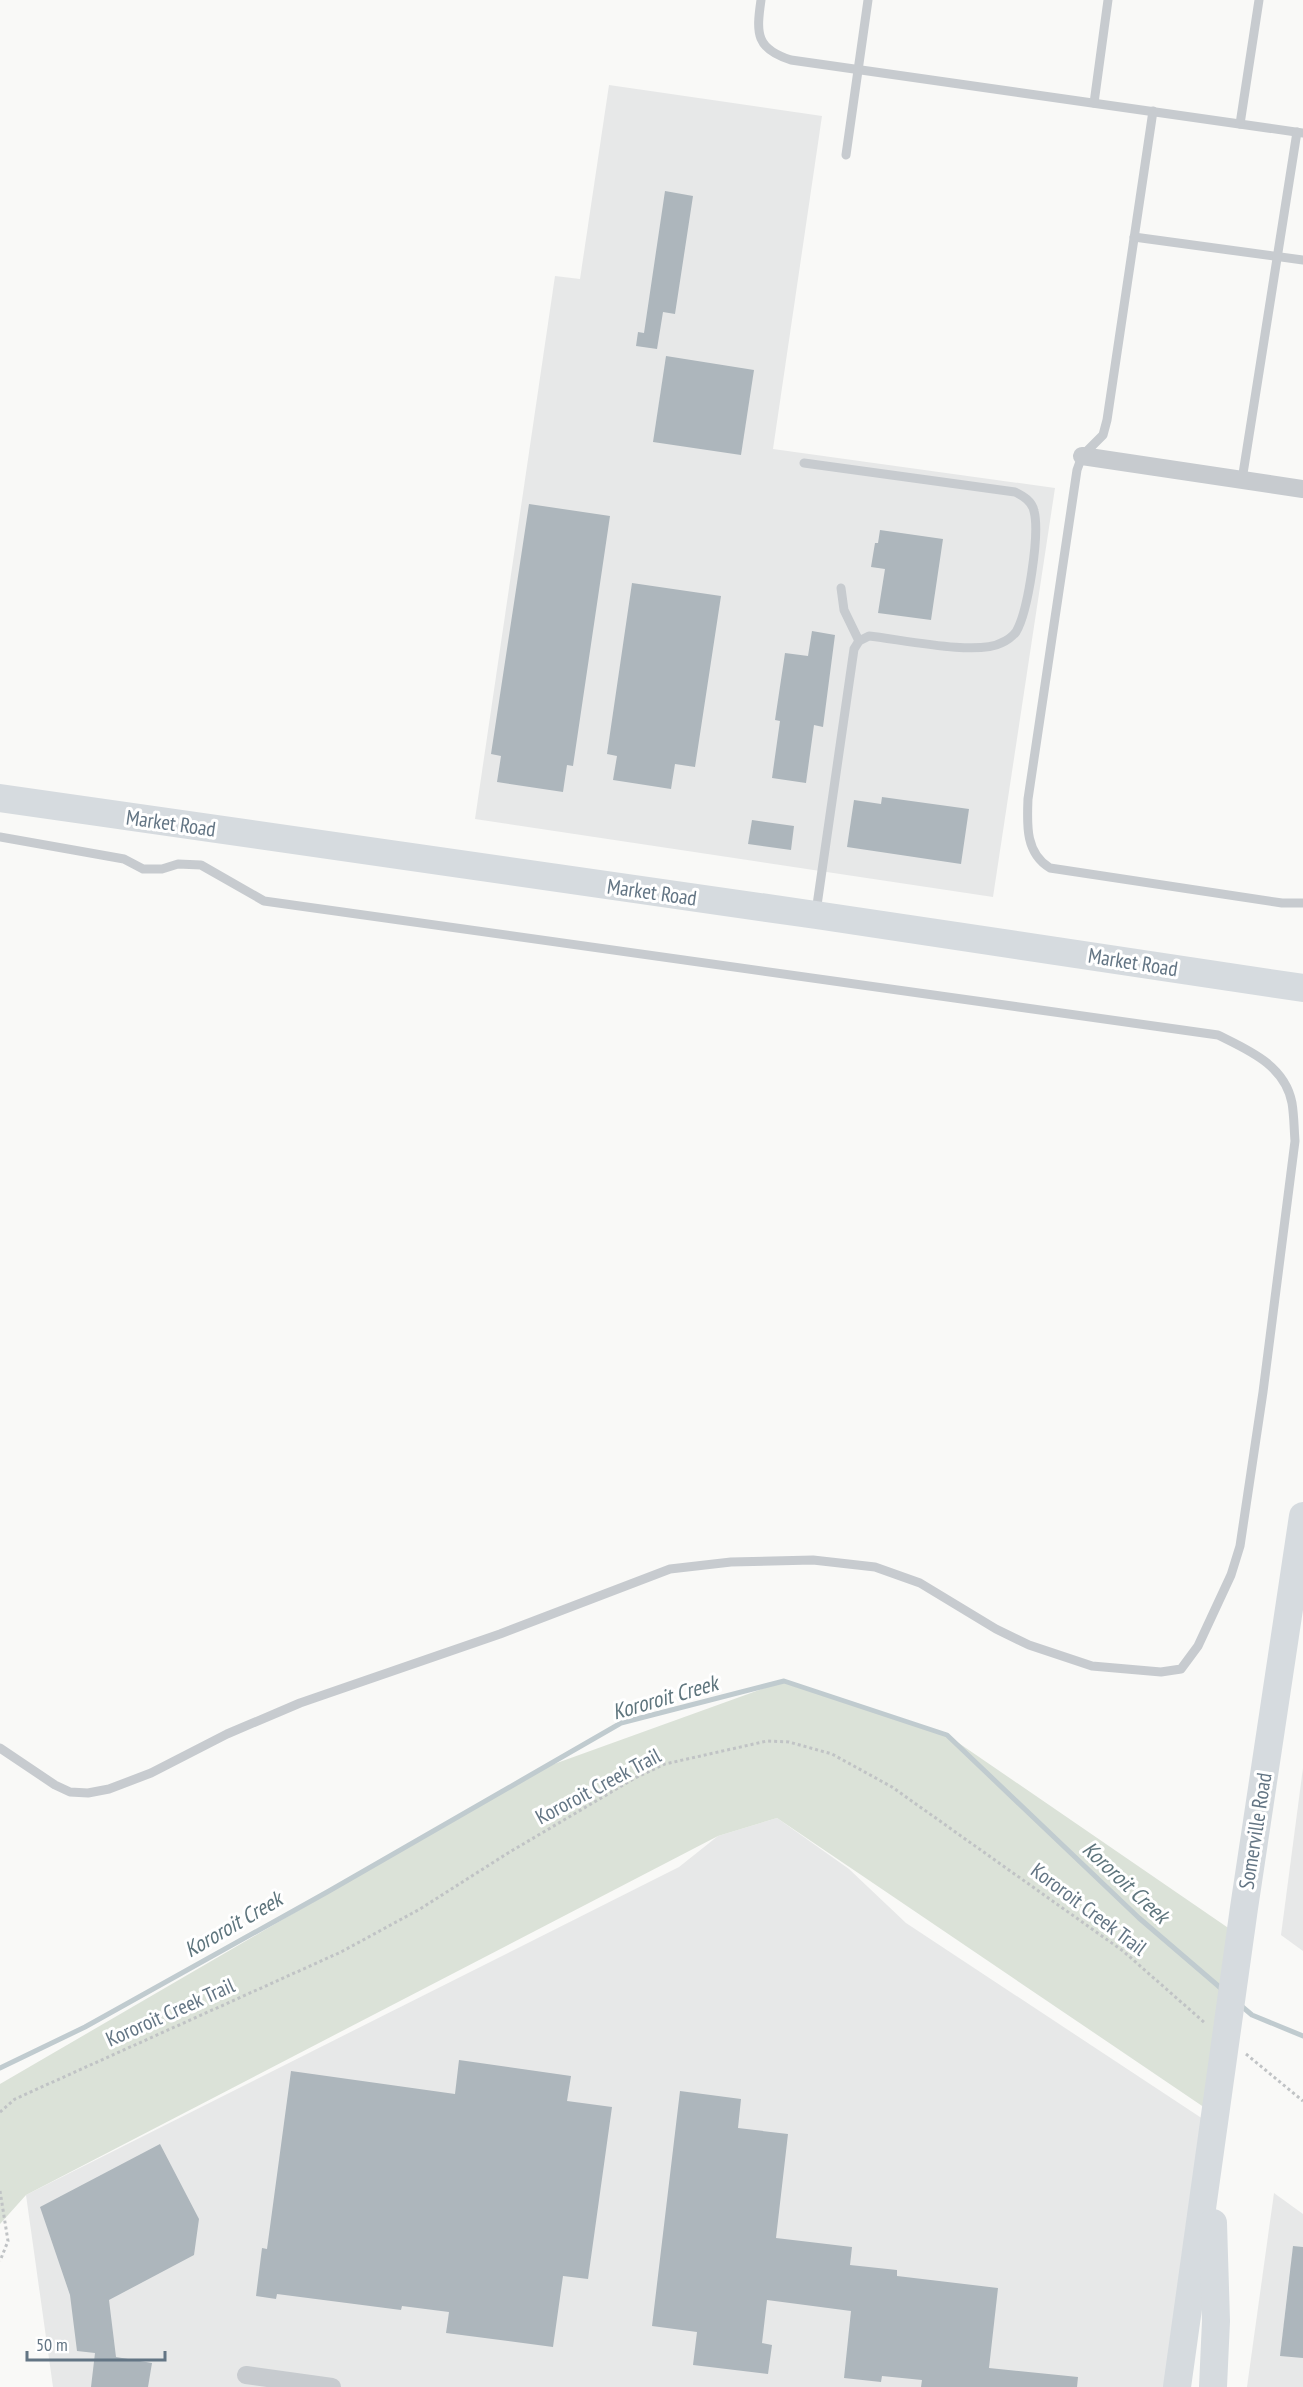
<svg xmlns="http://www.w3.org/2000/svg" width="1303" height="2387" font-family="'PT Sans Narrow',sans-serif">
<style>
.built{fill:#e7e8e8}
.green{fill:#dbe2d8}
.lines{fill:none;stroke-linecap:round;stroke-linejoin:round}
.stream{stroke:#c0cbcf;stroke-width:5}
.building{fill:#adb6bc}
.path{stroke:#c0c3c5;stroke-width:3;stroke-dasharray:3 3;stroke-linecap:butt}
.lane{stroke:#c7cbcf;stroke-width:9}
.street{stroke:#c7cbcf;stroke-width:18}
.primary{stroke:#d6dbdf;stroke-width:28}
.labels{text-anchor:middle;dominant-baseline:central;stroke-width:6;stroke-linejoin:round;paint-order:stroke}
.street-label{font-size:21px;fill:#637584;stroke:#fff}
.water-label{font-size:22px;font-style:italic;fill:#5e757d;stroke:#fff}
</style>
<rect width="100%" height="100%" fill="#f9f9f7"/>
<g class="built">
<path d="M609,85L822,116L773,449L1055,488L993,897L475,819L555,276L580,279Z"/>
<path d="M1303,1768V1951L1281,1935Z"/>
<path d="M777,1818L849,1869L906,1923L1203,2119L1166,2387H53L26,2195L679,1867L718,1836Z"/>
<path d="M1274,2193L1303,2214V2387H1247Z"/>
</g>
<path class="green" d="M784,1681L947,1735L1240,1936L1214,2114L777,1818L718,1836L26,2195L0,2224V2084L543,1768Z"/>
<g class="lines">
<g class="stream">
<path d="M1239,2004L1252,2015L1303,2036"/>
<path d="M0,2068L85,2027L329,1891L621,1723L784,1681L947,1735L1139,1918L1223,1990"/>
</g>
</g>
<g class="building">
<path d="M665,191L693,196L675,314L663,312L657,349L636,346L638,332L644,333Z"/>
<path d="M666,356L754,370L741,455L653,442Z"/>
<path d="M529,504L610,516L573,766L567,765L563,792L497,782L501,756L491,754Z"/>
<path d="M880,530L943,539L931,620L878,613L885,569L871,567L875,543H878Z"/>
<path d="M632,583L721,596L695,767L675,764L671,789L613,780L617,756L607,754Z"/>
<path d="M812,631L835,635L823,727L814,725L806,783L772,778L780,721L775,720L785,653L808,656Z"/>
<path d="M882,797L969,809L961,864L847,847L854,800L881,804Z"/>
<path d="M752,820L794,826L791,850L748,844Z"/>
<path d="M459,2060L571,2076L567,2101L612,2107L588,2279L563,2276L553,2347L446,2333L449,2312L402,2306L401,2310L277,2294L276,2299L256,2296L262,2248L267,2249L291,2071L455,2094Z"/>
<path d="M680,2091L741,2099L738,2128L788,2134L776,2238L852,2247L850,2265L897,2270V2276L998,2288L989,2368L1078,2377L1077,2387H921L922,2380L882,2376L881,2382L844,2378L851,2311L767,2300L762,2343L772,2345L768,2374L693,2365L697,2332L652,2326Z"/>
<path d="M160,2144L199,2219L194,2255L109,2300L116,2357L152,2363L148,2387H91L95,2353L77,2351L70,2295L40,2207Z"/>
<path d="M1293,2246L1303,2247V2358L1280,2356Z"/>
</g>
<g class="lines">
<g class="path">
<path d="M1246,2054L1303,2101"/>
<path d="M0,2112L15,2099L341,1952L420,1909L508,1853L635,1778L665,1764L767,1741L789,1742L832,1754L892,1787L1123,1951L1205,2023"/>
<path d="M0,2191L8,2241L0,2261"/>
</g>
<g class="lane">
<path d="M761,0C756,34 756,49 791,60L1303,133"/>
<path d="M1094,103L1108,0"/>
<path d="M1153,111L1107,420L1103,435L1082,456L1077,470L1028,799C1027,824 1025,853 1050,868L1282,903H1303"/>
<path d="M1240,124L1259,0"/>
<path d="M846,155L868,0"/>
<path d="M1134,237L1303,260"/>
<path d="M804,463L1015,492C1023,496 1032,501 1034,511C1040,534 1028,612 1016,632C1013,636 1006,641 1001,643C977,656 899,639 869,636L859,641L854,649L816,912"/>
<path d="M1242,480L1297,132"/>
<path d="M841,588L844,610L859,641"/>
<path d="M0,837L124,859L143,869H162L178,864L201,865L264,901L1218,1035C1248,1050 1285,1065 1292,1103C1294,1115 1294,1128 1295,1141L1263,1392L1240,1546L1231,1575L1198,1646L1181,1669L1161,1672L1092,1666L1029,1645L996,1629L920,1583L875,1567L813,1560L731,1562L670,1569L500,1634L300,1703L227,1734L151,1773L109,1789L88,1793L70,1792L55,1785L0,1748"/>
</g>
<g class="street">
<path d="M1082,456L1303,489"/>
<path d="M246,2375L332,2387"/>
</g>
<g class="primary">
<path d="M0,798L816,915L1303,988"/>
<path d="M1177,2387L1244,1908L1303,1516"/>
<path d="M1213,2387L1216,2321L1213,2223"/>
</g>
</g>
<g class="labels">
<g class="street-label">
<text transform="translate(171 823) rotate(8)">Market Road</text>
<text transform="translate(652 892) rotate(8)">Market Road</text>
<text transform="translate(1133 962) rotate(9)">Market Road</text>
<text transform="translate(598 1786) rotate(-28)">Kororoit Creek Trail</text>
<text transform="translate(1255 1831) rotate(-81)">Somerville Road</text>
<text transform="translate(1089 1909) rotate(37)">Kororoit Creek Trail</text>
<text transform="translate(170 2012) rotate(-24)">Kororoit Creek Trail</text>
</g>
<g class="water-label">
<text transform="translate(665 1697) rotate(-16)">Kororoit Creek</text>
<text transform="translate(1126 1882) rotate(43)">Kororoit Creek</text>
<text transform="translate(233 1924) rotate(-30)">Kororoit Creek</text>
</g>
</g>
<path d="M27 2351v9h138v-9" fill="none" stroke="#637584" stroke-width="3"/>
<text x="36" y="2351" font-size="18" fill="#637584" stroke="#ffffff" stroke-width="4.5" paint-order="stroke">50 m</text>
</svg>
